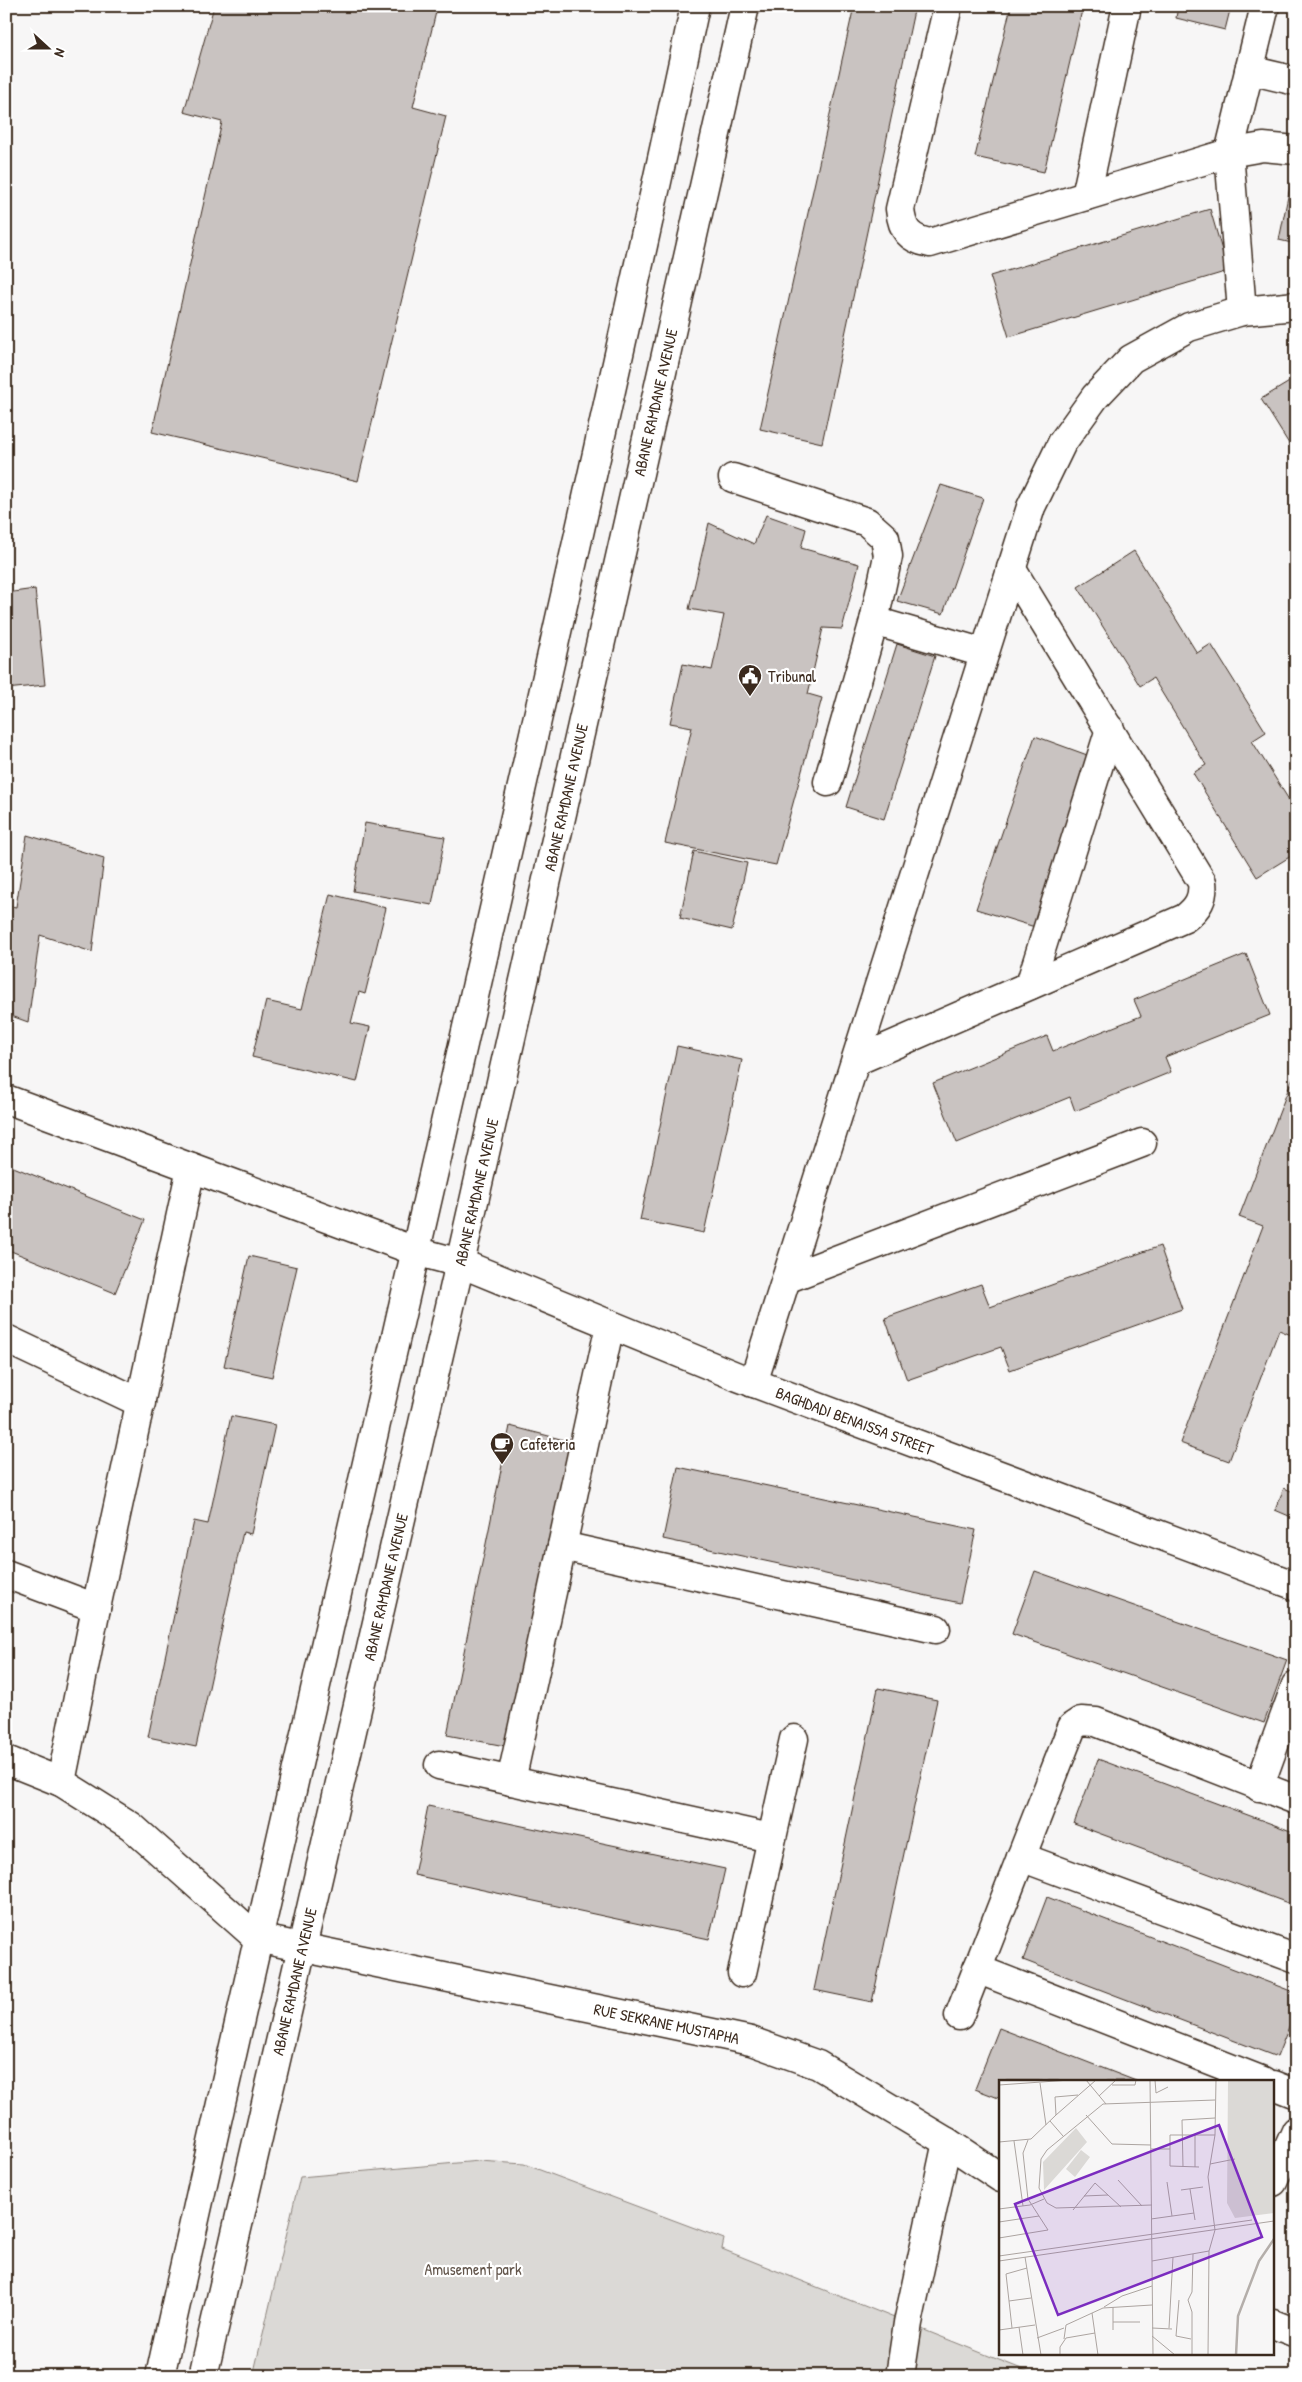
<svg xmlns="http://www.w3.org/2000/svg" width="1302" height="2382" font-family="'Patrick Hand',sans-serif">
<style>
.green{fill:#dbd9d6;stroke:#8b827a}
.building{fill:#c9c3c1;stroke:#3b2a1e}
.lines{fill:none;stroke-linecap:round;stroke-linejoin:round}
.minor-casing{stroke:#3b2a1e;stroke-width:31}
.major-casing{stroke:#3b2a1e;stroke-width:31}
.minor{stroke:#fff;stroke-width:28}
.major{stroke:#fff;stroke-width:28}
.labels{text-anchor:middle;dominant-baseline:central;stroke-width:4.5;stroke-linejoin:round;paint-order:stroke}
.street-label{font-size:16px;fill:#3b2a1e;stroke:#fff}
.poi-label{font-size:16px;fill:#3b2a1e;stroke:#fff;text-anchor:start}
.park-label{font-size:16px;fill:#63564c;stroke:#fff}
.inset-river{fill:none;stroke:#b4aeaa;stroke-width:2.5}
.inset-road{fill:none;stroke:#aca4a0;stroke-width:1}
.view{fill:#7b2cbf;fill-opacity:0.15;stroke:#7b2cbf;stroke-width:2.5}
.inset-edge{fill:none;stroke:#3b2a1e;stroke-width:2.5}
</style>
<rect width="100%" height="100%" fill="#f7f6f6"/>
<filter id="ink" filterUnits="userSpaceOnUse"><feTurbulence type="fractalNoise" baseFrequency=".02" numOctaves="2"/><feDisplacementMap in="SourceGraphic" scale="10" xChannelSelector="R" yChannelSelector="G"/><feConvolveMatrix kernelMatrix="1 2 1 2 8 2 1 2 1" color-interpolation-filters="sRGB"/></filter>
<g filter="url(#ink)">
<path class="green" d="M479,2161L524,2164L724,2239L722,2249L1039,2376H253L300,2177Z"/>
<g class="building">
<path d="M214,6H412L436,12L413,107L446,116L358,481L152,432L222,122L184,112Z"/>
<path d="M854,6H915L822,443L760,429Z"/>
<path d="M1011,6H1083L1044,172L975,157Z"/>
<path d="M1178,6H1231L1225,30L1176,18Z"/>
<path d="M1291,182L1296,184V244L1279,240Z"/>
<path d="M1210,209L1228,271L1009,337L990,276Z"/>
<path d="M1296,378V455L1261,399Z"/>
<path d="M941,485L983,498L943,614L897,601Z"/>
<path d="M766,515L806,529L801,548L859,564L842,629L823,628L808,694L822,698L776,865L665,843L692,727L670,723L683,664L712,670L724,615L689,609L709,523L754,544Z"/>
<path d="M1134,551L1197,653L1211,644L1266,732L1252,741L1296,811V853L1257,877L1193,773L1206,765L1153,678L1140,686L1078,587Z"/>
<path d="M35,589L45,685L6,689V593Z"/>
<path d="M897,644L935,656L884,819L846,807Z"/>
<path d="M1035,736L1090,756L1035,927L976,909Z"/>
<path d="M365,823L445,837L432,905L353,891Z"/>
<path d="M27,835L104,858L92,952L40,935L28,1022L6,1014V905L16,907Z"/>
<path d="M694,851L747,863L732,930L680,918Z"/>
<path d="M330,894L386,908L365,994L359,992L351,1023L370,1027L357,1082L252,1057L266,1001L302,1009Z"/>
<path d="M1246,954L1270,1015L1165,1057L1171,1072L1075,1111L1070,1097L957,1143L933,1083L1047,1036L1053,1051L1141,1016L1134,1000Z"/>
<path d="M677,1046L742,1060L704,1233L640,1220Z"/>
<path d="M1296,1069V1337L1279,1330L1229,1461L1180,1443L1263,1226L1239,1217Z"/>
<path d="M6,1164L145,1220L115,1293L6,1249Z"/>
<path d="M1160,1246L1182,1309L1010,1370L1001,1347L907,1380L885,1318L981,1284L990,1307Z"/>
<path d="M249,1256L297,1267L272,1377L224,1366Z"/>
<path d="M231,1416L275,1425L251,1534L243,1532L196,1747L148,1737L194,1521L208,1524Z"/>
<path d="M510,1426L572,1442L505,1746L447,1735Z"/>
<path d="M678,1467L976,1530L960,1603L663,1539Z"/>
<path d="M1284,1488L1296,1493V1519L1275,1510Z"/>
<path d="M1035,1571L1287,1660L1264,1723L1012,1634Z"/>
<path d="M878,1688L937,1700L872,2002L814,1990Z"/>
<path d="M1098,1759L1296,1833V1906L1074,1824Z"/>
<path d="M428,1806L725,1869L709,1939L414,1875Z"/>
<path d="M1047,1897L1296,1993V2009L1277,2057L1023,1960Z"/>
<path d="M999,2028L1136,2081H1001V2099L975,2089Z"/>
</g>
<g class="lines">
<g class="minor-casing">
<g id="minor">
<path d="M948,6L900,209C902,230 909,239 930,243L1229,153L1263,147L1296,150"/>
<path d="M1249,70L1296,81"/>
<path d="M1086,196L1127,6"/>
<path d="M1242,311L1229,153L1265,6"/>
<path d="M733,478L867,522L885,538L888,556L874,621L828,782"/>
<path d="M874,621L984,653"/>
<path d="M1030,985L1110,729"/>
<path d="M856,1061L1185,918C1198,908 1204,898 1202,882L1011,568"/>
<path id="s1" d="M6,1099L415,1251L460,1263L738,1377L1296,1586"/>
<path d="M786,1279L1142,1143"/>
<path d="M6,1339L141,1403"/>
<path d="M753,1383L1031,507L1062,443L1095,397L1131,359L1189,327L1242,311L1296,306"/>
<path d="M562,1546L936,1629"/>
<path d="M6,1574L96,1608"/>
<path id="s2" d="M6,1760L61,1782L131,1826L257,1938L751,2041L818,2065L947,2142L1001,2178"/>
<path d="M439,1765L771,1838"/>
<path d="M511,1781L610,1325"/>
<path d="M61,1782L96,1608L191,1168"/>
<path d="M1259,1787L1296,1685"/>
<path d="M1021,1857L1296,1959"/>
<path d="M977,1969L1263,2081"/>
<path d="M742,1973L794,1739"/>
<path d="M959,2016L1072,1727L1081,1721L1096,1722L1296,1800"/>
<path d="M1273,2085L1296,2094"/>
<path d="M1273,2182L1296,2131"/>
<path d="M1273,2324L1296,2333"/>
<path d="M900,2376L908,2323L947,2142"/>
</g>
</g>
<g class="major-casing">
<g id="major">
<path d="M160,2376C335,1585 525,798 695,6"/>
<path id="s3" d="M203,2376L460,1263L745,6"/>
</g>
</g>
<use href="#minor" class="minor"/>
<use href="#major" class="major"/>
</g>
</g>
<defs>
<g id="civic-pin" transform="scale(1.25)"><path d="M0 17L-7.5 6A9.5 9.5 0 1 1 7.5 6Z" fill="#3b2a1e" stroke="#fff"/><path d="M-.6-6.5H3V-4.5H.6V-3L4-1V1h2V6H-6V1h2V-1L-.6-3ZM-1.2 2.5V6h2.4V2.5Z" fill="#fff"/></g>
<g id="cafe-pin" transform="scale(1.25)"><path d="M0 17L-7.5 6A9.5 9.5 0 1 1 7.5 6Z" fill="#3b2a1e" stroke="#fff"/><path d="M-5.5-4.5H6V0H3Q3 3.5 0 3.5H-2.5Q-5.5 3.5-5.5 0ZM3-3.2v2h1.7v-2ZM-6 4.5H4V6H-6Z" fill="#fff"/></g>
</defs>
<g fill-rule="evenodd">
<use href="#civic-pin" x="750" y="676"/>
<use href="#cafe-pin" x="502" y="1444"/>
</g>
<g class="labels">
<g class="street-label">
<text stroke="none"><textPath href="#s3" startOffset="2025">ABANE RAMDANE AVENUE</textPath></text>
<text stroke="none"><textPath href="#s3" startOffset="1620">ABANE RAMDANE AVENUE</textPath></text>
<text stroke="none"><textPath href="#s3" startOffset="1215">ABANE RAMDANE AVENUE</textPath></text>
<text stroke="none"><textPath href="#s1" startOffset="908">BAGHDADI BENAISSA STREET</textPath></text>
<text stroke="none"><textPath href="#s3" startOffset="810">ABANE RAMDANE AVENUE</textPath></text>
<text stroke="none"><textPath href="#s3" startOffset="405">ABANE RAMDANE AVENUE</textPath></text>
<text stroke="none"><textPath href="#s2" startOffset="729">RUE SEKRANE MUSTAPHA</textPath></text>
</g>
<g class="poi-label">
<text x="768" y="676">Tribunal</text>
<text x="520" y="1444">Cafeteria</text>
</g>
<g class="park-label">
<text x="473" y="2269">Amusement park</text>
</g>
</g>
<g transform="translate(999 2080)">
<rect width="275" height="275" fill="#f7f6f6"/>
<path d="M229,0H275V133L236,138L228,123ZM77,48L88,62L45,110L44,82ZM82,70L91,77L76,97L67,89Z" fill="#dbd9d6"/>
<path class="inset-river" d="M237,275L239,236L260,181L275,159"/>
<path class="inset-road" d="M87,0L107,24M151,0L154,275M156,0L157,13L169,7M41,3L47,45M0,5L71,0M113,5H136L137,0M79,15L56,17L57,35L97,0M100,16L117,0M87,35L113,64L152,65M51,41L64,56M15,61L24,126M0,62L32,59L57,35M152,69H171M211,84L236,79M184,87L183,40L216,38M196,87V54M200,87L171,86V55H216M119,100L143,126M168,102L173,136M191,109L196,140M182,110L204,107M85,116L109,115M153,125L57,128L48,123L40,108L42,79L48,70L104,24L216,20M0,129L31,125L45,119M74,130L96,103L122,127M152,139L195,133M0,142L40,136M0,158L49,150L29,119L24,73L29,60M0,176L253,140M26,177L42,275M0,181L275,141M153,181L210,171M180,220L177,256L192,259M189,220L193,232V275M189,220L193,212L194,174M10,221L32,218M105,227L123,216L153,206M114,227V250M93,233L99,275M114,242H141M20,247L24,275M13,248L7,194L28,188M153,248L173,249M170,248L174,177M0,250L36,245M153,256L176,275M38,258L65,248M65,259L67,245L104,228L153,225M61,275V267L67,258L96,253M209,275L210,171L216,150L209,97L216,55L217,0"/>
<path class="view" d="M220,45L263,157L59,235L16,124Z"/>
<rect width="275" height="275" class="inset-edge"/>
</g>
<rect width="1302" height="2382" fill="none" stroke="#fff" stroke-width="25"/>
<rect x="12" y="12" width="1277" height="2357" fill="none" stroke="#3b2a1e" stroke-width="2" filter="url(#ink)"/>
<g transform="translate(48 48) rotate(111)" stroke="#ffffff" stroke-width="4" paint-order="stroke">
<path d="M0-4L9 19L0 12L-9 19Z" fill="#3b2a1e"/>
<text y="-8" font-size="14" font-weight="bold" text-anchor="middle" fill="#3b2a1e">N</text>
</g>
</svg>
